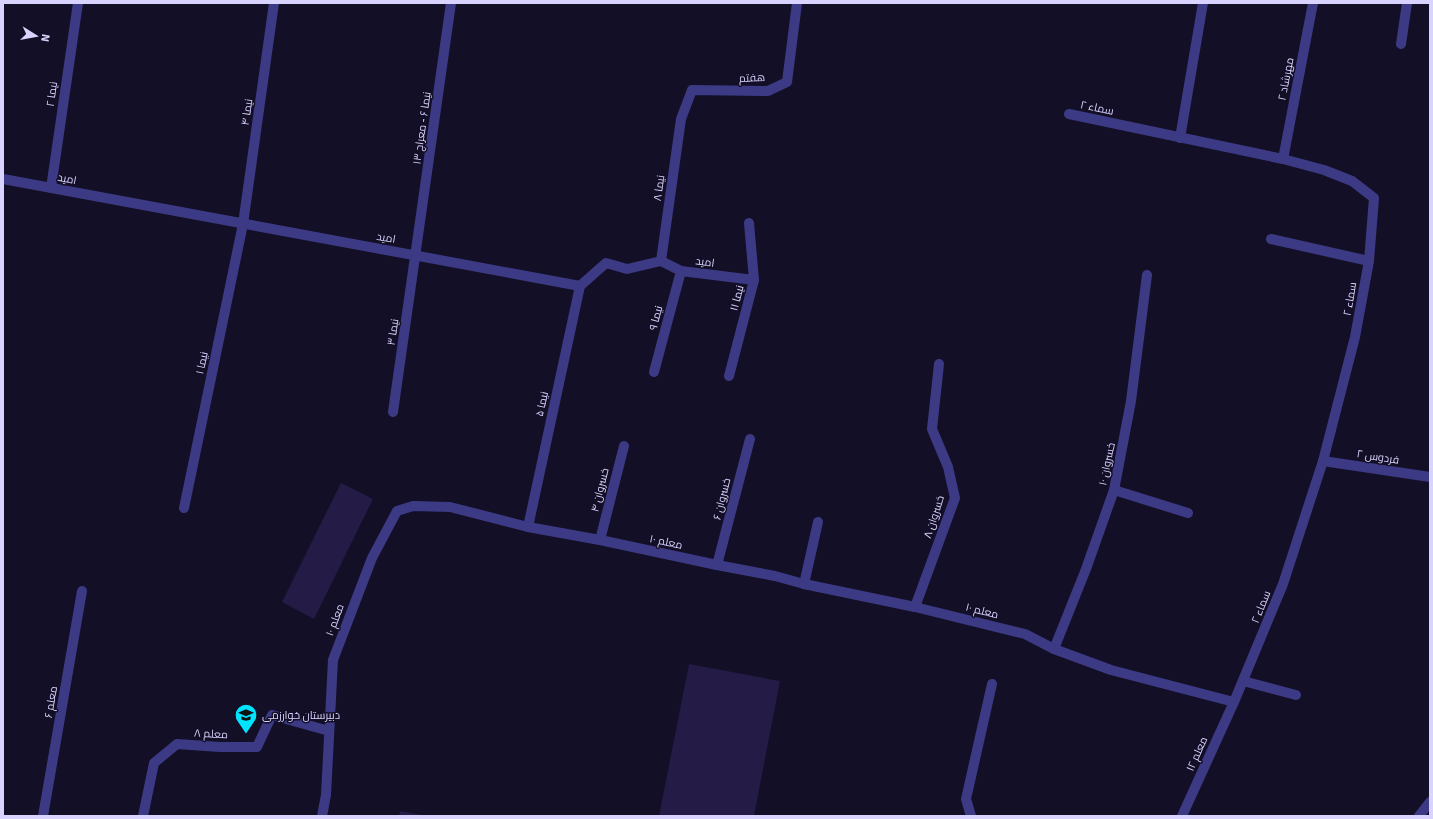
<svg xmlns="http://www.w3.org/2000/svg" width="1433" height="819" font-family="Signika,Cairo,sans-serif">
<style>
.building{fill:#241b47}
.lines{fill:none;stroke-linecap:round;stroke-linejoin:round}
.minor{stroke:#3d3a85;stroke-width:10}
.labels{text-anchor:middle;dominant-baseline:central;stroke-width:3;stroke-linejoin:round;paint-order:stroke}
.street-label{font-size:11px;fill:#d9d4ff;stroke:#130f26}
.poi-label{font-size:11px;fill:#d9d4ff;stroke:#130f26;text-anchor:start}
</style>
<rect width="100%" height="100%" fill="#130f26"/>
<g class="building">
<path d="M341,483L373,499L314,619L282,602Z"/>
<path d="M689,664L780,681L754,816H659Z"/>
<path d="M400,811L422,815V816H399Z"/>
</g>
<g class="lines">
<g class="minor">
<path d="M1401,44L1407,3"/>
<path d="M1069,114L1283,159L1324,170L1352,181L1374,198L1369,261L1355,337L1323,461L1283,584L1234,702L1182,816"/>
<path d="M1180,138L1203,3"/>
<path d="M1283,159L1313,3"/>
<path d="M3,179L580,286"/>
<path d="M51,188L78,3"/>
<path d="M1271,239L1369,261"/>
<path d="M661,261L681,119L692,90L768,91L787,82L797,3"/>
<path d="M580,286L606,263L627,269L661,261L681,271L754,280"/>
<path d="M654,372L681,271"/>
<path d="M729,376L754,280L749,223"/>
<path d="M393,412L451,3"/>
<path d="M1323,461L1430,477"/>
<path d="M1114,490L1188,513"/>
<path d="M184,508L243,224L274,3"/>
<path d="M528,527L580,286"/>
<path d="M600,540L624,446"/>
<path d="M717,565L750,439"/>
<path d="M804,584L818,522"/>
<path d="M915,607L955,498L948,467L932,429L939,364"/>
<path d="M1054,649L1086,569L1114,490L1131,401L1147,275"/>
<path d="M1243,681L1296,695"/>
<path d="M43,816L82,591"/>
<path d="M143,816L154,763L177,744L220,747H257L272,715L329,731"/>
<path d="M322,816L326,795L333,660L372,558L397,511L413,506L450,507L528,527L600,540L717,565L775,576L804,584L915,607L1025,634L1054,649L1111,670L1234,702"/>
<path d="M971,816L966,799L992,684"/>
<path d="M1419,816L1430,802"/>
</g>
</g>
<defs>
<g id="school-pin" transform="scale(1.15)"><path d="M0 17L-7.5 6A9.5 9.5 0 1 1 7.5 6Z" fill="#00e5ff" stroke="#130f26"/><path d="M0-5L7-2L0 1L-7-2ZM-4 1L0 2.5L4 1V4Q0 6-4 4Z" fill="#111"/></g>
</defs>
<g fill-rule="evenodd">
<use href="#school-pin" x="246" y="715"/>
</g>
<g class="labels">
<g class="street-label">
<text transform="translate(752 78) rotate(-2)">هفتم</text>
<text transform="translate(1286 79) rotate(-79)">مهرشاد ۲</text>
<text transform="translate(52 94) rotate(-82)">نیما ۲</text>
<text transform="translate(1097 108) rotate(12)">سماء ۲</text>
<text transform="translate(247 112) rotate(-82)">نیما ۴</text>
<text transform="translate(422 128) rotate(-82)">نیما ۶ - معراج ۱۳</text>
<text transform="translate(67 179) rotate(11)">امید</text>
<text transform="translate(659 188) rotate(-82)">نیما ۸</text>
<text transform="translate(386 238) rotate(10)">امید</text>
<text transform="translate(705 262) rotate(8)">امید</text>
<text transform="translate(737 298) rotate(-75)">نیما ۱۱</text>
<text transform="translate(1350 299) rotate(-80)">سماء ۲</text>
<text transform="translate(656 318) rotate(-75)">نیما ۹</text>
<text transform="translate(393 332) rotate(-82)">نیما ۳</text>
<text transform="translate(202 363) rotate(-78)">نیما ۱</text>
<text transform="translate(542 404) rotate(-78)">نیما ۵</text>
<text transform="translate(1378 457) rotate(9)">فردوس ۲</text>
<text transform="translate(1107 464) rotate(-78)">خسروان ۱۰</text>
<text transform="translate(600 490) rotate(-76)">خسروان ۴</text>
<text transform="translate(722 499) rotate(-76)">خسروان ۶</text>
<text transform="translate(934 517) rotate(-72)">خسروان ۸</text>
<text transform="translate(666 542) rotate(12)">معلم ۱۰</text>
<text transform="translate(1261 607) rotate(-68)">سماء ۲</text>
<text transform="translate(982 611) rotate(14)">معلم ۱۰</text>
<text transform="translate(335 620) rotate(-70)">معلم ۱۰</text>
<text transform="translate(51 702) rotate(-80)">معلم ۶</text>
<text transform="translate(211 734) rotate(3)">معلم ۸</text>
<text transform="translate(1197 754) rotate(-66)">معلم ۱۲</text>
</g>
<g class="poi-label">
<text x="262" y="715">دبیرستان خوارزمی</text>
</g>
</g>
<rect width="1433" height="819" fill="none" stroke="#d9d4ff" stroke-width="8"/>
<g transform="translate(36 36) rotate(101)" stroke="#130f26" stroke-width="3" paint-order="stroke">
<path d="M0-3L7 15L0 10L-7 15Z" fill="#d9d4ff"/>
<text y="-6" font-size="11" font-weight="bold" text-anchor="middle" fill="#d9d4ff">N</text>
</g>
</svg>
